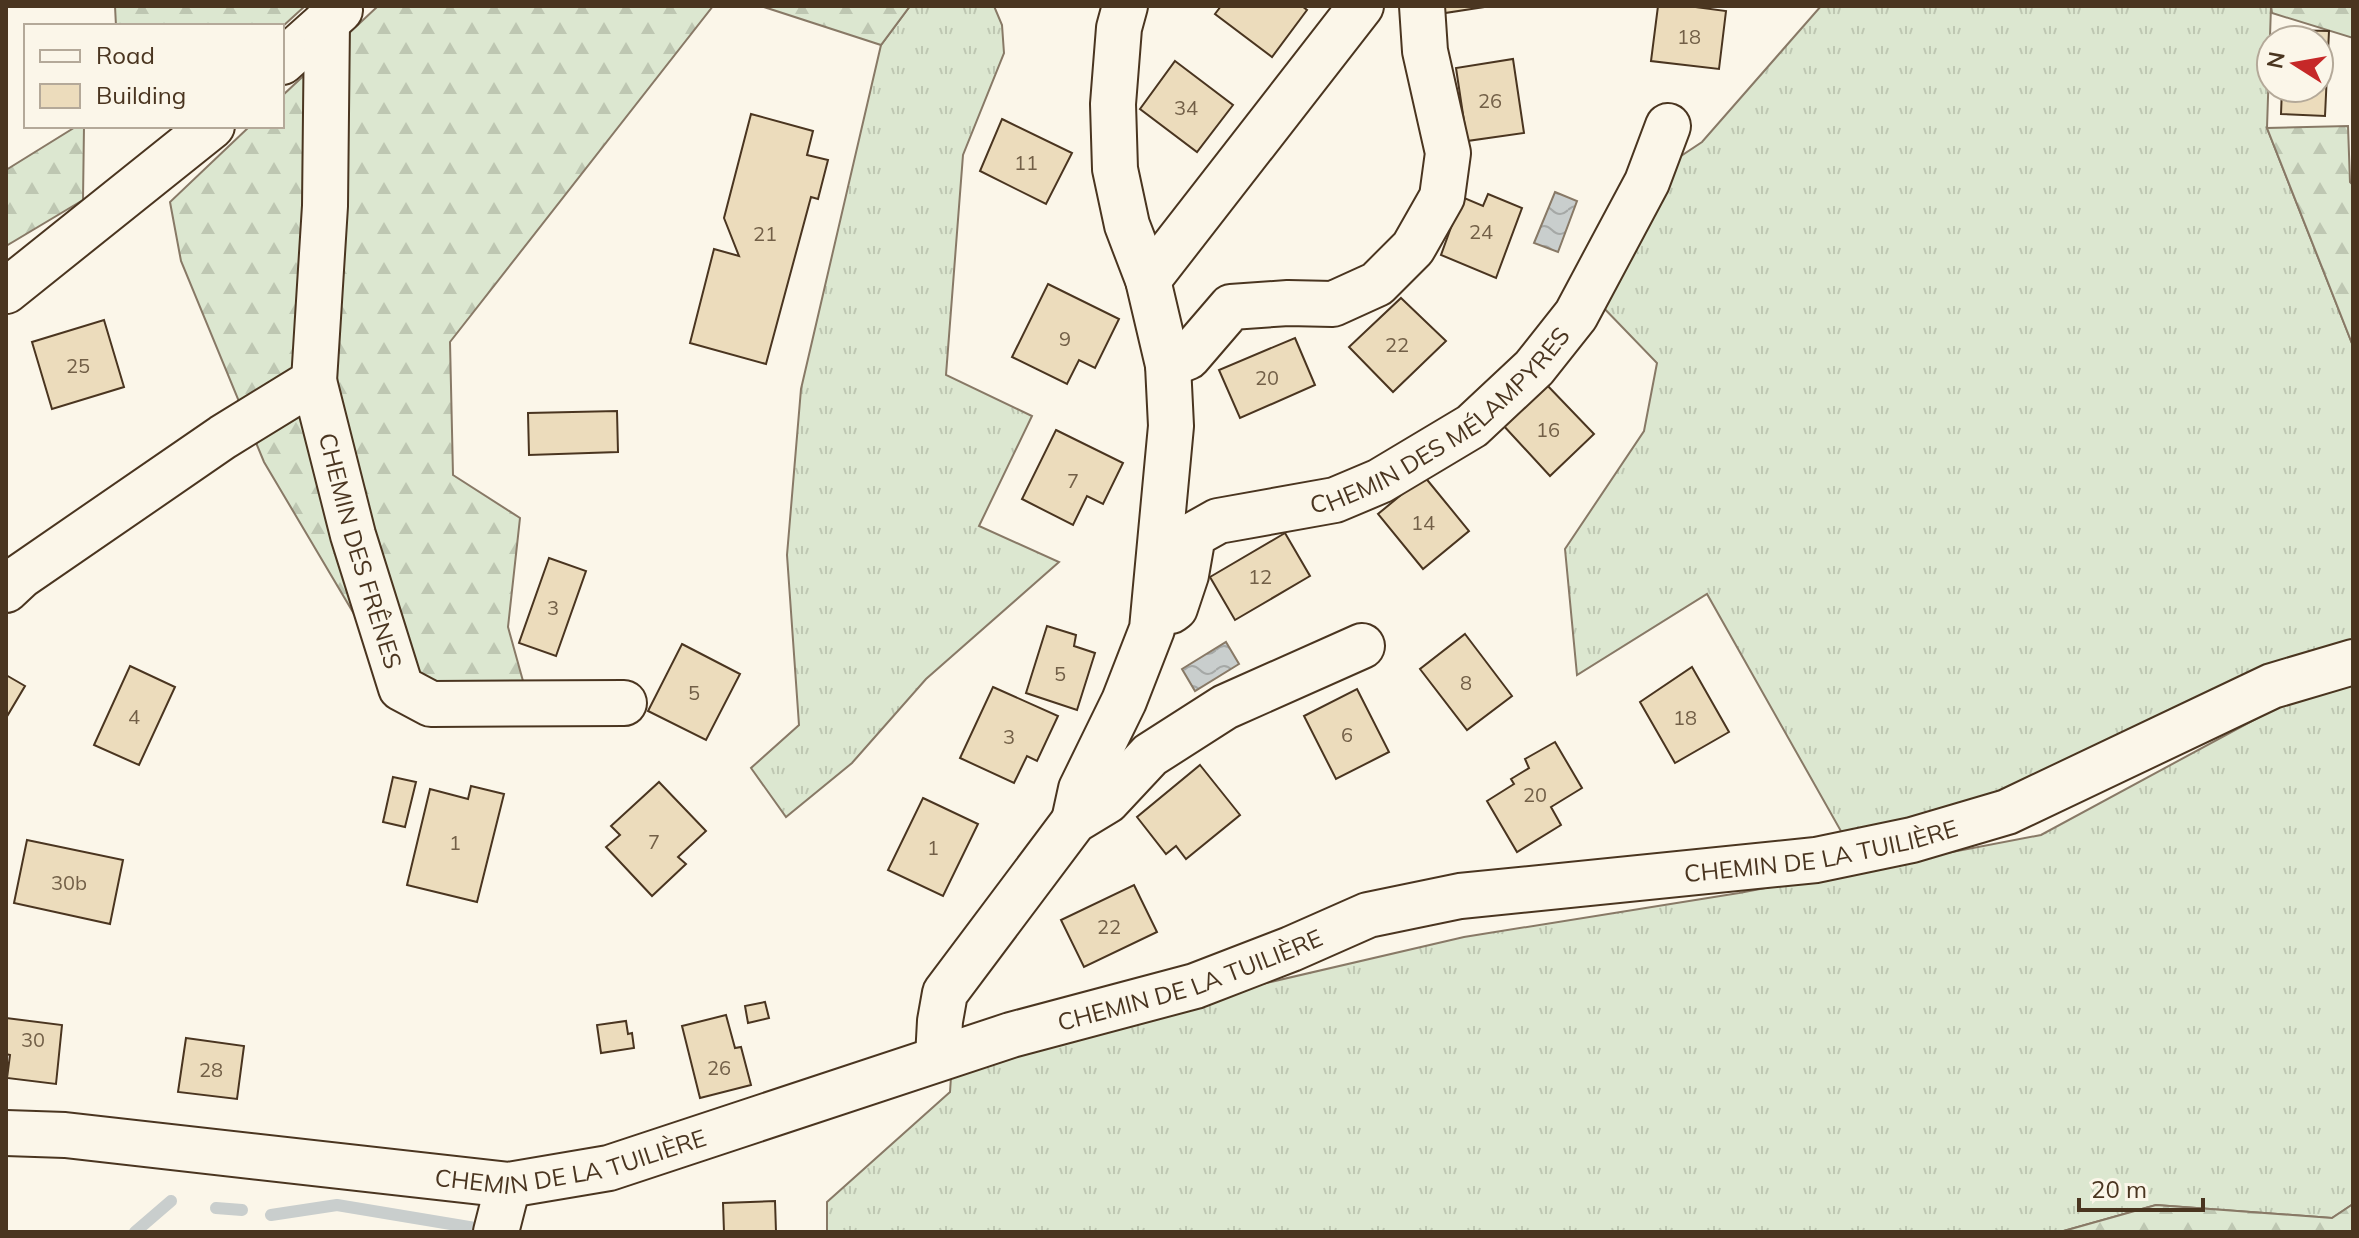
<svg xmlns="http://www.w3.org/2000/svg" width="2359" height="1238" font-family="Mulish,sans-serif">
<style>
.grass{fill:url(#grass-tufts);stroke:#887966;stroke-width:2}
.forest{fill:url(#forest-firs);stroke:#887966;stroke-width:2}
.water{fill:url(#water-waves);stroke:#887966;stroke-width:2}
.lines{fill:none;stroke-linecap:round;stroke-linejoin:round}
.stream{stroke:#c9cecd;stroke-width:12}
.building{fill:#ecdcbc;stroke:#4a3520;stroke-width:2}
.minor-casing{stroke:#4a3520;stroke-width:48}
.minor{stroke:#fbf6e9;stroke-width:44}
.labels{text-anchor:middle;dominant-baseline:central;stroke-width:6;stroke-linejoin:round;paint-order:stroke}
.number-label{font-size:20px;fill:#725f47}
.street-label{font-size:24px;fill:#4a3520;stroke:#fbf6e9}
</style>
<defs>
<pattern id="grass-tufts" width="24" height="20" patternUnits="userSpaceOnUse" patternTransform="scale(2)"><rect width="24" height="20" fill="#dce7d0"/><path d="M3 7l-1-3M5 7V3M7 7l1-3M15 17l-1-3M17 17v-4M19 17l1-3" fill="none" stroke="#bec7b2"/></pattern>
<pattern id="forest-firs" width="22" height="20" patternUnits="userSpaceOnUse" patternTransform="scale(2)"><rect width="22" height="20" fill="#dce7d0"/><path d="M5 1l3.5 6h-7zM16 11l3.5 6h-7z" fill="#bec7b2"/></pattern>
<pattern id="water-waves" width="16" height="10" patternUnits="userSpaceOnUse" patternTransform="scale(2)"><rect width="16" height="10" fill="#c9cecd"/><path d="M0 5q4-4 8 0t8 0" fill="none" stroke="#a5a8a6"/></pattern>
</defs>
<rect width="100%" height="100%" fill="#fbf6e9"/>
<g class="grass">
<path d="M910,6H994L1002,25L1004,53L963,155L946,375L1032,416L979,526L1059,562L926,679L852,763L786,817L751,768L799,725L787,555L801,389L881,45Z"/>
<path d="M1821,6H2271L2267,128L2353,346V640L2298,656L1946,815L1842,833L1707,594L1577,675L1565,549L1644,431L1657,363L1598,302L1672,162L1702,142Z"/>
<path d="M2353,684V1204L2332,1218L2156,1205L2060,1232H827V1202L950,1092L951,1077L1206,997L1464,937L1739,893L2041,835L2287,702Z"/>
</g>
<g class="forest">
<path d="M115,6H305L282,27L116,26Z"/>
<path d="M378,6H713L450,342L453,475L520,518L508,627L523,681L408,705L264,462L181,261L170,202L250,126H282V96Z"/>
<path d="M761,6H910L881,45Z"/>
<path d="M2271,6H2353V38L2272,13Z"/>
<path d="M77,126H84L83,200L6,246V170Z"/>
<path d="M2348,126L2350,182L2353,185V346L2267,128Z"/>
<path d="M2353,1204V1232H2060L2156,1205L2332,1218Z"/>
</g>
<g class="water">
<path d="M1555,192L1577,201L1558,252L1534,243Z"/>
<path d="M1226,642L1239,664L1195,691L1182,669Z"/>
</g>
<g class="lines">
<g class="stream">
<path d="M216,1208L242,1210"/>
<path d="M271,1215L337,1205L475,1228"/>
<path d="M135,1232L171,1201"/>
</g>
</g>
<g class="building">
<path d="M1221,6H1302L1307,10L1272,57L1215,14Z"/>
<path d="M1444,6H1491L1445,13Z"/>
<path d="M1658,6H1688L1726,11L1719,69L1651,61Z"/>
<path d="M2285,30L2329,31L2325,116L2281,114L2282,88H2319V40H2284Z"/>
<path d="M1513,59L1524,133L1467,141L1456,68Z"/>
<path d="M1175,61L1233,105L1197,152L1140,109Z"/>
<path d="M751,114L813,131L807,155L828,160L818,199L811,197L766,364L690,343L714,249L739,256L724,218Z"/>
<path d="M1002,119L1072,153L1046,204L980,171Z"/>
<path d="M1488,194L1522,208L1496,278L1441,255L1462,197L1483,206Z"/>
<path d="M1048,284L1119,319L1095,368L1079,360L1067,384L1012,357Z"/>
<path d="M1401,298L1446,341L1393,392L1349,347Z"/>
<path d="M104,320L124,387L52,409L32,342Z"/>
<path d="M1295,338L1315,385L1240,418L1219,370Z"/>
<path d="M1545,383L1594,434L1550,476L1502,424Z"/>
<path d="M617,411L618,452L529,455L528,413Z"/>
<path d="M1056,430L1123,463L1103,504L1087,496L1073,525L1022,499Z"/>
<path d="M1424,476L1469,531L1423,569L1378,514Z"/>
<path d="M1285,533L1310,576L1235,620L1210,577Z"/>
<path d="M549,558L586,571L556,656L519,643Z"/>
<path d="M1047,626L1076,635L1074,646L1095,653L1077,710L1026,693Z"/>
<path d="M1465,634L1512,696L1467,730L1420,669Z"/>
<path d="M682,644L740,674L706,740L648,711Z"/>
<path d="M130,666L175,687L139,765L94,745Z"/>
<path d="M1692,667L1729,732L1675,763L1640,702Z"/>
<path d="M6,675L25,686L6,718Z"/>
<path d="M993,687L1058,716L1037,761L1027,756L1014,783L960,758Z"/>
<path d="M1357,689L1389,752L1336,779L1304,716Z"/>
<path d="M1555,742L1582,788L1551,807L1561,825L1517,852L1487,801L1514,784L1511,779L1529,768L1525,759Z"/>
<path d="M1200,765L1240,815L1186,859L1176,846L1166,854L1137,817Z"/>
<path d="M393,777L416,782L405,827L383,822Z"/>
<path d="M659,782L706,831L678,857L686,864L652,896L606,847L620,835L611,826Z"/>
<path d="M471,786L504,794L477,902L407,885L430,789L468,799Z"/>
<path d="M923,798L978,824L943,896L888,870Z"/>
<path d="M27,840L123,860L110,924L14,903Z"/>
<path d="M1134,885L1157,932L1084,967L1061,920Z"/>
<path d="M765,1002L769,1018L748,1023L745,1006Z"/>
<path d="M726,1015L735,1048L741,1047L751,1085L700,1098L682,1026Z"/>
<path d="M6,1018L62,1025L56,1084L7,1078L10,1055L6,1054Z"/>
<path d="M626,1021L628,1034L632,1033L634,1048L601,1053L597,1025Z"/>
<path d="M186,1038L244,1046L237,1099L178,1092Z"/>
<path d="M775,1201L776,1232H724L723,1203Z"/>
</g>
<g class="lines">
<g class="minor-casing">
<g id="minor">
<path d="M282,62L340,10"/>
<path d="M1148,280L1361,6"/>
<path d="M6,291L212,126"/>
<path d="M1168,365L1188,357L1231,307L1288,303L1333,304L1377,284L1413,248L1442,197L1448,153L1425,51L1422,6"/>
<path id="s1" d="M314,381L353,535L401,688L431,704L624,703"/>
<path d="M6,590L21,576L223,437L314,381L325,206L327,21"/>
<path id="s2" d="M1171,611L1175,608L1186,575L1193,535L1218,521L1335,500L1380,481L1472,426L1534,368L1576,315L1647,182L1668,126"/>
<path d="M1074,821L1081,789L1124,701L1152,629L1171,426L1168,365L1148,280L1127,225L1115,169L1113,104L1119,28L1125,6"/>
<path d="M938,1058L940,1021L945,993L1074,821L1107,801L1150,755L1225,707L1362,646"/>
<path id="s3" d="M6,1133L65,1135L508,1185L609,1168L1011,1035L1195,986L1291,949L1368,915L1460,896L1816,860L1912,840L2007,812L2272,686L2353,662"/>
<path d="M496,1232L508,1185"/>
</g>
</g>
<use href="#minor" class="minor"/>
</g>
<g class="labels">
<g class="number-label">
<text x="1689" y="36">18</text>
<text x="1490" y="100">26</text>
<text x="1186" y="107">34</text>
<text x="1026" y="162">11</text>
<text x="1481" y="231">24</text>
<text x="765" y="233">21</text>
<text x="1065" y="338">9</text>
<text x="1397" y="344">22</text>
<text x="78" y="365">25</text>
<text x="1267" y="377">20</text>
<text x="1548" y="429">16</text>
<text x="1073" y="480">7</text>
<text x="1423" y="522">14</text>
<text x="1260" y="576">12</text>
<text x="553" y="607">3</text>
<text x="1060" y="673">5</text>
<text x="1466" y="682">8</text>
<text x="694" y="692">5</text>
<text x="134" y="716">4</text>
<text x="1685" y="717">18</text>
<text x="1347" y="734">6</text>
<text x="1009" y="736">3</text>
<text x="1535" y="794">20</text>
<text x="654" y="841">7</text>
<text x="455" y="842">1</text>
<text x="933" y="847">1</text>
<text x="69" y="882">30b</text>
<text x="1109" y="926">22</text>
<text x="33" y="1039">30</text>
<text x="719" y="1067">26</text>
<text x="211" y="1069">28</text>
</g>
<g class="street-label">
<text stroke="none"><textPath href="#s2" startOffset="360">CHEMIN DES MÉLAMPYRES</textPath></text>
<text stroke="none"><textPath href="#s1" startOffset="176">CHEMIN DES FRÊNES</textPath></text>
<text stroke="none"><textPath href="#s3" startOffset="1866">CHEMIN DE LA TUILIÈRE</textPath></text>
<text stroke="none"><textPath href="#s3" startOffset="1218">CHEMIN DE LA TUILIÈRE</textPath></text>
<text stroke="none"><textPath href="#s3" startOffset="570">CHEMIN DE LA TUILIÈRE</textPath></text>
</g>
</g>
<rect width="2359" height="1238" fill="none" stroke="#4a3520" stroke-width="16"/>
<rect x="24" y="24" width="260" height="104" fill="#fbf6e9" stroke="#b4a999" stroke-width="2"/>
<rect x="40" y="50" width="40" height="12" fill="#fbf6e9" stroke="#b4a999" stroke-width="2"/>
<text x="96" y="64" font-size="24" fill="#4a3520">Road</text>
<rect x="40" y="84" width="40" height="24" fill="#ecdcbc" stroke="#b4a999" stroke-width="2"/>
<text x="96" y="104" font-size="24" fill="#4a3520">Building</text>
<g transform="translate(2295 64) rotate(281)"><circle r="38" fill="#fbf6e9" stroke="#b4a999" stroke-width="2"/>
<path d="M0-6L14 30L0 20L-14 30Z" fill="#c62828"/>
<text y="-12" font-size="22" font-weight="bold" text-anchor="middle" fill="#4a3520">N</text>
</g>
<path d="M2079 1198v12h124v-12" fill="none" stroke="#4a3520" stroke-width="4"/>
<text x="2091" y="1198" font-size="24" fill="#4a3520" stroke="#fbf6e9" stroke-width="6" paint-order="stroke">20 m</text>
</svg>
